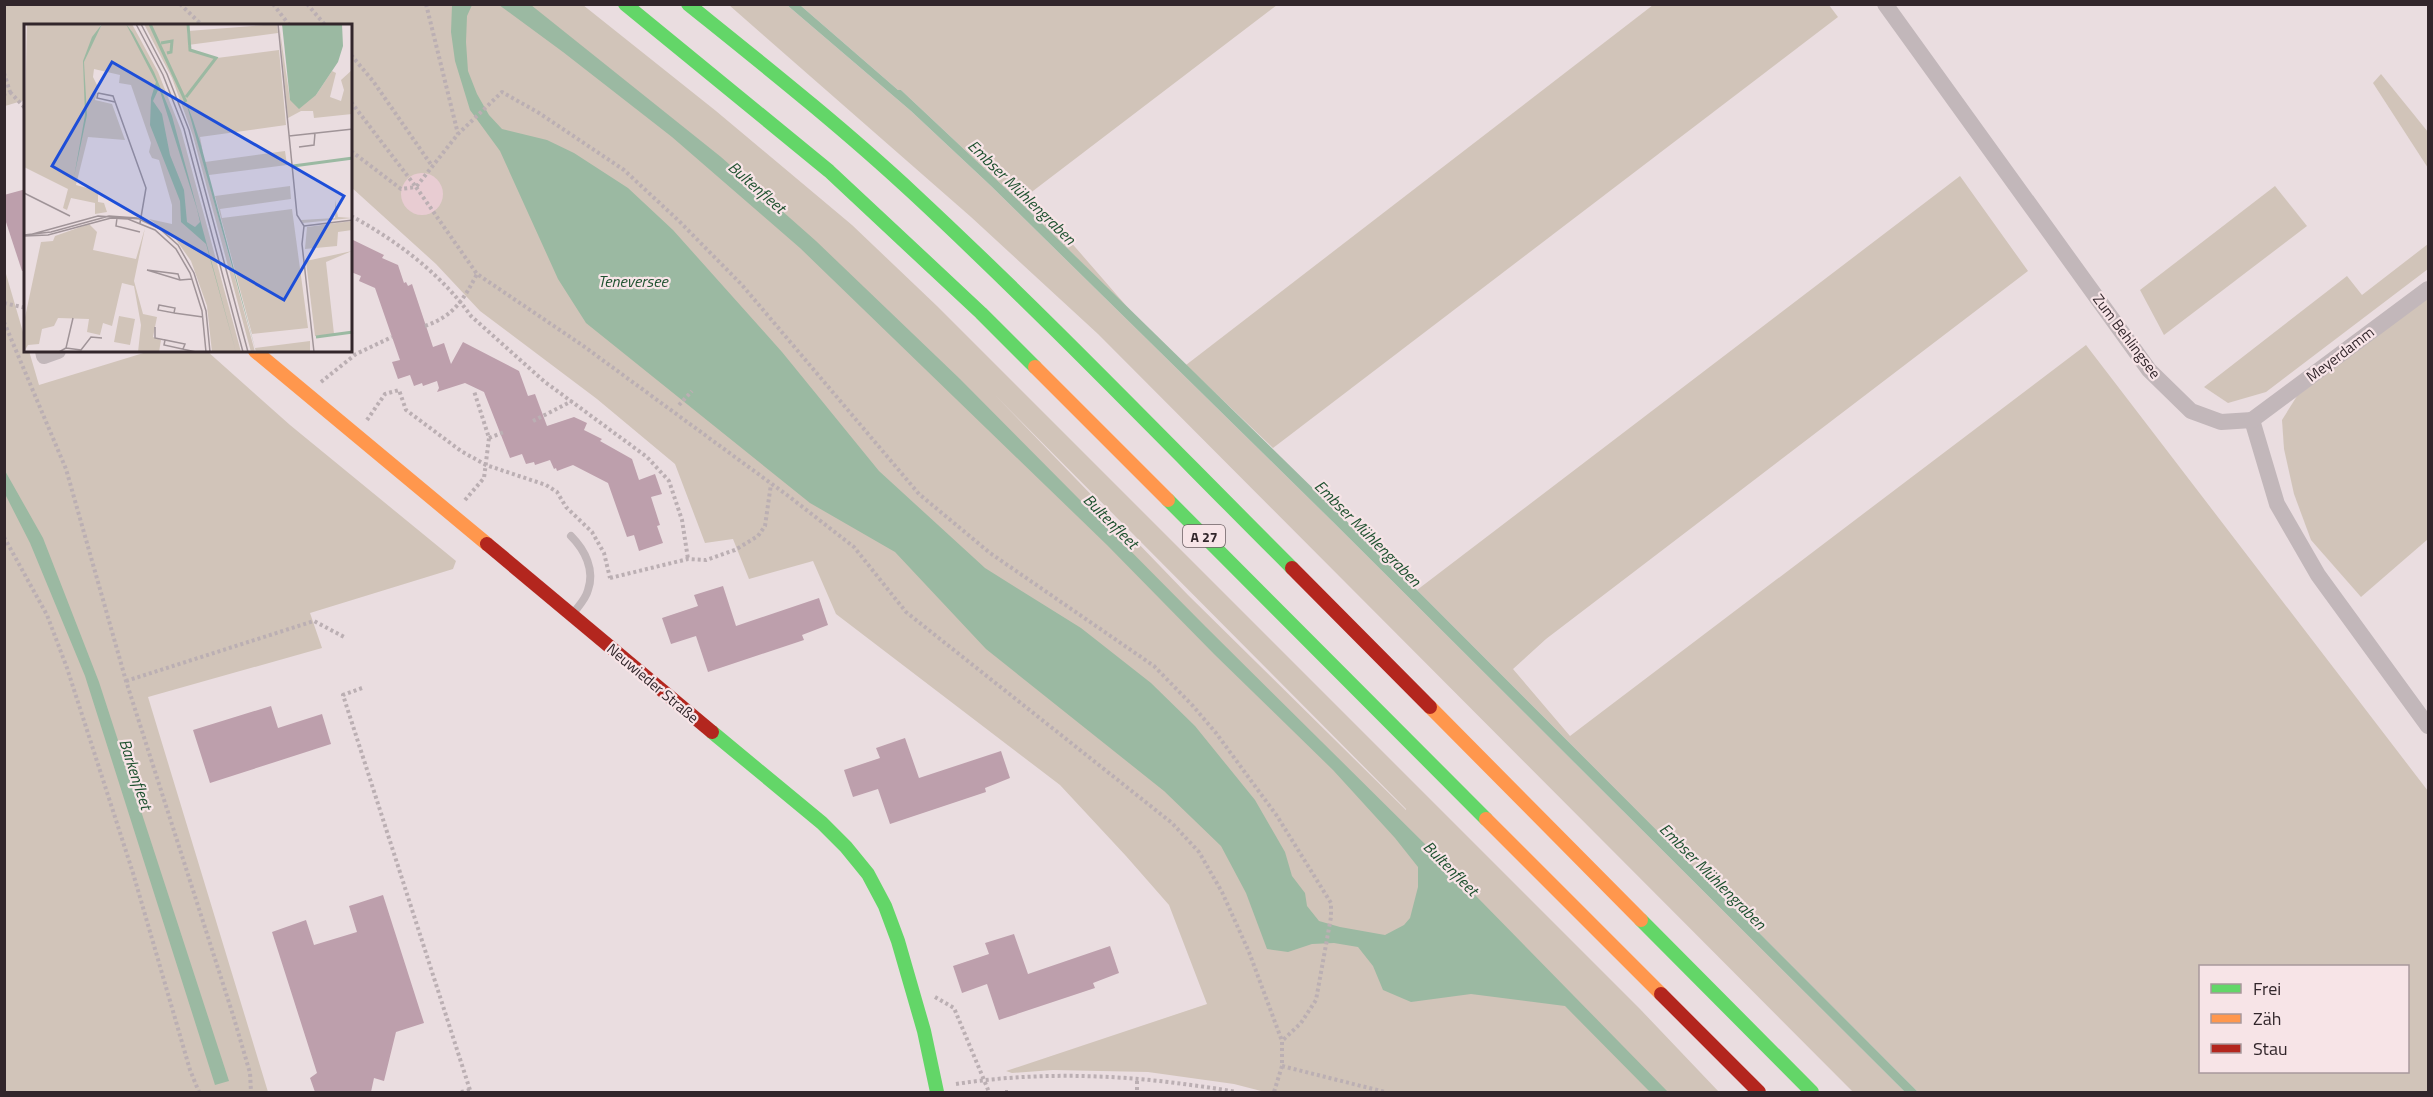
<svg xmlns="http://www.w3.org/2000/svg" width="2433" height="1097" font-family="'Titillium Web',sans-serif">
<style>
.green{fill:#d1c4b9;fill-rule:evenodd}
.plaza{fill:#e8ccd2}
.water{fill:#9bb9a2}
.building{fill:#bd9fac}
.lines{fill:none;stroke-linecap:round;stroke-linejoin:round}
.path{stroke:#bbafb3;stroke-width:4;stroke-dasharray:3 3;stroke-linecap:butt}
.lane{stroke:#c2b7ba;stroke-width:8}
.street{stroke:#c2b7ba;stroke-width:16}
.fast{stroke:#63d668;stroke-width:14}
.slow{stroke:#ff974d;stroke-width:14}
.jam{stroke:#b3261e;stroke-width:14}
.labels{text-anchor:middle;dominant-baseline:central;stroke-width:4.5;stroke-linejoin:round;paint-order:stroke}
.shield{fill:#f7e4e7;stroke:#6d5f63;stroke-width:1.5}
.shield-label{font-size:14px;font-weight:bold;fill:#32262b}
.street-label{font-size:15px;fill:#32262b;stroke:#f7e4e7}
.water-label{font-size:16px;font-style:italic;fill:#1e512f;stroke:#f7e4e7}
.inset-river{fill:none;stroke:#9bb9a2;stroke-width:3}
.inset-road{fill:none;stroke:#a09498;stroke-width:1.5}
.view{fill:#1d4ed8;fill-opacity:0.15;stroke:#1d4ed8;stroke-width:3}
.inset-edge{fill:none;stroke:#32262b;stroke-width:3}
</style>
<rect width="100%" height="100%" fill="#eadde0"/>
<g class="green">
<path d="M4,5H583L716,111L852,225L937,306L1640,1009L1719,1092H1265L1234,1084L1148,1072L1053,1070L1012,1073L1006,1071L1207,1004L1169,905L1126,856L1060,785L836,614L813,561L749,579L733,539L705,543L675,464L597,399L480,311L436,264L351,187V26H26L25,100L5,106ZM994,394L1406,809V810L1188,595Z"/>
<path d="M729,5H787L911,111L991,186L1332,521L1905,1092H1853L1098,334L971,217Z"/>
<path d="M800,5H1277L1029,194L1129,309L1017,199L901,90H898Z"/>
<path d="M1653,5H1829L1838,17L1273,448L1186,365Z"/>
<path d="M2381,74L2428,132V168L2373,83Z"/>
<path d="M1960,176L2028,271L1546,639L1513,669L1570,736L2086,345L2428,791V1092H1918L1417,590ZM2200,966H2408V1072H2200Z"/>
<path d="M2275,186L2307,226L2164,335L2140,290Z"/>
<path d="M2428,244V269L2266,392L2228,403L2204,387L2347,276L2362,295Z"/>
<path d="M4,267L25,339L26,351H29L39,385L150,351H207L290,425L456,561L453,569L310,613L322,648L148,697L268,1092H5Z"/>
<path d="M2428,298V539L2361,597L2311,540L2294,494L2284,449L2282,420L2297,396Z"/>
</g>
<circle class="plaza" cx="422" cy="194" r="21"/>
<g class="water">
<path d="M452,5H472L467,16L466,42L468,71L477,94L489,115L502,129L547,140L574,153L628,188L673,230L782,352L879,471L985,568L1081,628L1151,683L1195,726L1255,800L1285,852L1292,876L1305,893L1307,906L1319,921L1340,927L1385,935L1404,925L1410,918L1418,887V867L1395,838L1333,770L1214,654L1107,545L800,248L672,137L563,52L499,5H531L721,157L816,241L960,379L1206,627L1430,849L1668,1092H1650L1565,1006L1471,994L1411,1002L1383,990L1373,966L1358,947L1334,943L1312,944L1288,952L1267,949L1246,893L1221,846L1164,791L986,649L895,552L810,503L586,323L558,279L500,151L470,110L455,61L451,32Z"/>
<path d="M787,5H800L898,90H901L1017,199L1417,590L1918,1092H1905L1332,521L991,186L911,111Z"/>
<path d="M4,469L43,538L99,682L229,1081L215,1085L85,676L30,543L5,494Z"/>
</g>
<g class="building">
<path d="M26,189V270L22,271L4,216V195Z"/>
<path d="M351,239L384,255L382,258L398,265L404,283L406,282L408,286L412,284L433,347L444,343L451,364L463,342L519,371L528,396L535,394L547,426L574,417L587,423L584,430L602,439L600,441L632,459L639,480L655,474L662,494L651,497L660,525L657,526L663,543L639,551L634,535L627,537L608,483L573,465L557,471L556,468L554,469L550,460L535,465L534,462L526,464L522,454L510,458L484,392L465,383L437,392L439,388L437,381L423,386L422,383L414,386L410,375L398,379L392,362L400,360L375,288L359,281L361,276L351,272Z"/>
<path d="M723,586L736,626L819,598L828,625L802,635L804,640L708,672L696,636L671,644L662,618L698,606L694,595Z"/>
<path d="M271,706L278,728L322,714L331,744L210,783L193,730Z"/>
<path d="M905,738L919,778L1001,751L1010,778L985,788L986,792L890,824L878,789L853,797L844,770L880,758L876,748Z"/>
<path d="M383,895L424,1023L396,1032L384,1081L374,1078L371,1092H315L310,1078L317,1073L272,932L306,920L314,945L357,932L349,906Z"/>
<path d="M1014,934L1028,974L1110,946L1119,973L1093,983L1095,988L999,1020L987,984L962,993L953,966L989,954L985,943Z"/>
</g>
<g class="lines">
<g class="path">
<path d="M180,4L203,26"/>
<path d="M273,4L290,26"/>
<path d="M307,4L326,26"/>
<path d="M426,4L458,134"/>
<path d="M351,55L373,81L432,166"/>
<path d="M4,73L10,92L4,94"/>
<path d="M10,92L26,109"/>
<path d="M351,102L416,187L458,134L502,92L539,113L624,170L679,221L742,285L919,494L990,553L1154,666L1193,706L1216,733L1277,816L1331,903V917L1316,1000L1301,1023L1282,1041"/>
<path d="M351,151L401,189L416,187L477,274L582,345L791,498L854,547L906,612L1172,823L1199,852L1222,892L1249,952L1282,1041V1066L1274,1092"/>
<path d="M351,216C396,240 441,274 471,316L545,382L647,457L669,481L682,520L688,559"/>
<path d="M4,303L26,308"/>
<path d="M4,322L66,469L126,681L233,1015L250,1073L251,1092"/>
<path d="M425,326C454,316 464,299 477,274"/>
<path d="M321,382L356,354L392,337"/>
<path d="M679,405L692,391"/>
<path d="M367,420L385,394L399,390L406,410L461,451L486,465L546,485L557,492L566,507L592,532L604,553L610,578"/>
<path d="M533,421L572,401"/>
<path d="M489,438L504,432"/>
<path d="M465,500L484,478L489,438L474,391"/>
<path d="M4,537L47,615L67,668L133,873L190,1070L199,1092"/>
<path d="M610,578L688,559L706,560L735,550L758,536L765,526L771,484"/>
<path d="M126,681L314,621L346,638"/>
<path d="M362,688L343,695L470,1090"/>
<path d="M935,997L954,1008L989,1092"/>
<path d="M1282,1066L1385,1092"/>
<path d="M956,1084C1033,1072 1114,1074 1191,1085C1206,1087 1221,1089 1236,1092"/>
<path d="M1137,1090V1079"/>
<path d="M461,1092L470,1090L471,1092"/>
<path d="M1005,1092H1010"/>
</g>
<path class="lane" d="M571,536C585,550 595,570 588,590C586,599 577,608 572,615"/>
<g class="street">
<path d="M1885,4L2149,370L2191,411L2221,422L2252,420"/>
<path d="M43,351L44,356L58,351"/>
<path d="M2252,420L2277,504L2318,575L2428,726"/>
<path d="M2252,420L2428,289"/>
</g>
<g class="fast">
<path d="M625,4L829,171L981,313L1035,367"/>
<path d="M688,4C765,66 842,127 914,194C1044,315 1167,443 1292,568"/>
<path d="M1168,500L1486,819"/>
<path d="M712,732L822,823L846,847L868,874L885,906L898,941L924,1031L937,1092"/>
<path d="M1641,920L1812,1092"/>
</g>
<g class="slow">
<path d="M255,351L487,544"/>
<path d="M1035,367L1168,500"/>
<path d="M1430,707L1641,920"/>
<path d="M1486,819L1661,994"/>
</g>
<g class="jam">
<path d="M487,544L712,732"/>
<path d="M1292,568L1430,707"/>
<path d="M1661,994L1759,1092"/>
</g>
</g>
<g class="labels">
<rect class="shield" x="1183" y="525" width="42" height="22" rx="4.5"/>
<g class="shield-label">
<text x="1204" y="536">A 27</text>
</g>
<g class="street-label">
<text transform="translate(2127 336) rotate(53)">Zum Behlingsee</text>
<text transform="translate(2340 354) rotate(-37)">Meyerdamm</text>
<text transform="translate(653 683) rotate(40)">Neuwieder Straße</text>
</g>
<g class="water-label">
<text transform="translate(757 187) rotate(41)">Bultenfleet</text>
<text transform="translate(1022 192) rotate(44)">Embser Mühlengraben</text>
<text x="633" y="281">Teneversee</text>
<text transform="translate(1111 521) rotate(45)">Bultenfleet</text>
<text transform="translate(1368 533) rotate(45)">Embser Mühlengraben</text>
<text transform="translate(136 774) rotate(72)">Barkenfleet</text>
<text transform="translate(1451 868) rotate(45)">Bultenfleet</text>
<text transform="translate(1713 876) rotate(45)">Embser Mühlengraben</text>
</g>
</g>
<g transform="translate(24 24)">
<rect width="328" height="328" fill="#eadde0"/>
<path d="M3,0H76V4L78,0H108L134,48L157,106L217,328H188L183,282L167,237L150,213L125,195L148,200V181L135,136L128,134L125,128L127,119L107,61L95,59L96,51L70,45L69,53L74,63L71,76L88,80L101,116L64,113L52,161L74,167V178L80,179L83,188L71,190V179L47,174L43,186L39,184L44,165L0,143ZM120,0H163L164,15V7L253,0L254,9L164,21L169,27L193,34L255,26L262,101L176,113L179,129L168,96L231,328H227L169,112L148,54ZM255,0L266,76L292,71L308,47L312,49L306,73L317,77L320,66L317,56L328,46V90L290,94L289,87H277L264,94ZM261,127L263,141L185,151L181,138ZM266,162L267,175L196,185L198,194L268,185L284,304L228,310L191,172ZM311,176L314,193L328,194L279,199L277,196L311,194ZM328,197V206L314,208L313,222L281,225L283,203ZM65,200L73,208L69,226L112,235L121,204L110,257L119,290L133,293L129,313L137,316L135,328H114L117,301L110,262L98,259L88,302L79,299L76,311L63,308L65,295L34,294L30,302L18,305L15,320L4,321L0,328V298L17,218L29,217L31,212ZM328,227L302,238L310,310L291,312L282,237ZM95,292L111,295L106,321L90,318ZM286,317V328H232L231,324Z" fill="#d1c4b9"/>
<path d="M78,0L60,38L63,91L50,153L61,91L59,37L68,13ZM102,0L109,9L130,48L148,92L212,328L182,220L157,198L156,177L126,101L127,74L132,58ZM135,64L173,185L176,198L171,203L163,198L160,166L146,131L138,90L129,77ZM258,0H318L319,22L314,38L292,71L275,85L266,76ZM162,78L169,96L177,121L232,328Z" fill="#9bb9a2" fill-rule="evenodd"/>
<path class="inset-river" d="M126,0L162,78M137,19L148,17L147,28L143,29M162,73L192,34L166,26L164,0M269,142L329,134M292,313L329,308"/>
<path class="inset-road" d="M112,0L139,51L160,105L219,328M117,0L143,50L165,106L224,328M254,0L273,191L280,202M74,69L89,72L122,164L116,199M74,69L73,74L91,78M265,112L329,105M275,123L290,121L291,109M0,169L46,192M93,194L92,202L116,208M280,202L278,220L290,328M280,202L329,196M0,211L27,208L85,192L113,194L136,205L154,221L170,249L182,287L186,328M5,211L74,192L117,195M0,212L24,211L87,194L104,195L131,206L152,225L166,249L178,287L182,328M156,256L154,250L123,246L156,256L168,255M135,281L151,284L150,289L134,286ZM150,289L179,293M131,303V314L141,316M42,324L57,326L67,313L78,314M159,325L161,320L141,316L140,321L172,328M35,328L42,324L49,294"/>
<path class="view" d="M88,38L320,172L260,276L28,142Z"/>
<rect width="328" height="328" class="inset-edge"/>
</g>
<rect width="2433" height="1097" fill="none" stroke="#32262b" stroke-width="12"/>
<rect x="2199" y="965" width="210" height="108" fill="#f7e4e7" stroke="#a8989c" stroke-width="1.5"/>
<rect x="2211" y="984" width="30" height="9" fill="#63d668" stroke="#a8989c" stroke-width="1.5"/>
<text x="2253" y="995" font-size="18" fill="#32262b">Frei</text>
<rect x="2211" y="1014" width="30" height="9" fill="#ff974d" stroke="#a8989c" stroke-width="1.5"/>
<text x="2253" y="1025" font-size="18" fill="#32262b">Zäh</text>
<rect x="2211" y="1044" width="30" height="9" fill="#b3261e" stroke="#a8989c" stroke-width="1.5"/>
<text x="2253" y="1055" font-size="18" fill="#32262b">Stau</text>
</svg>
